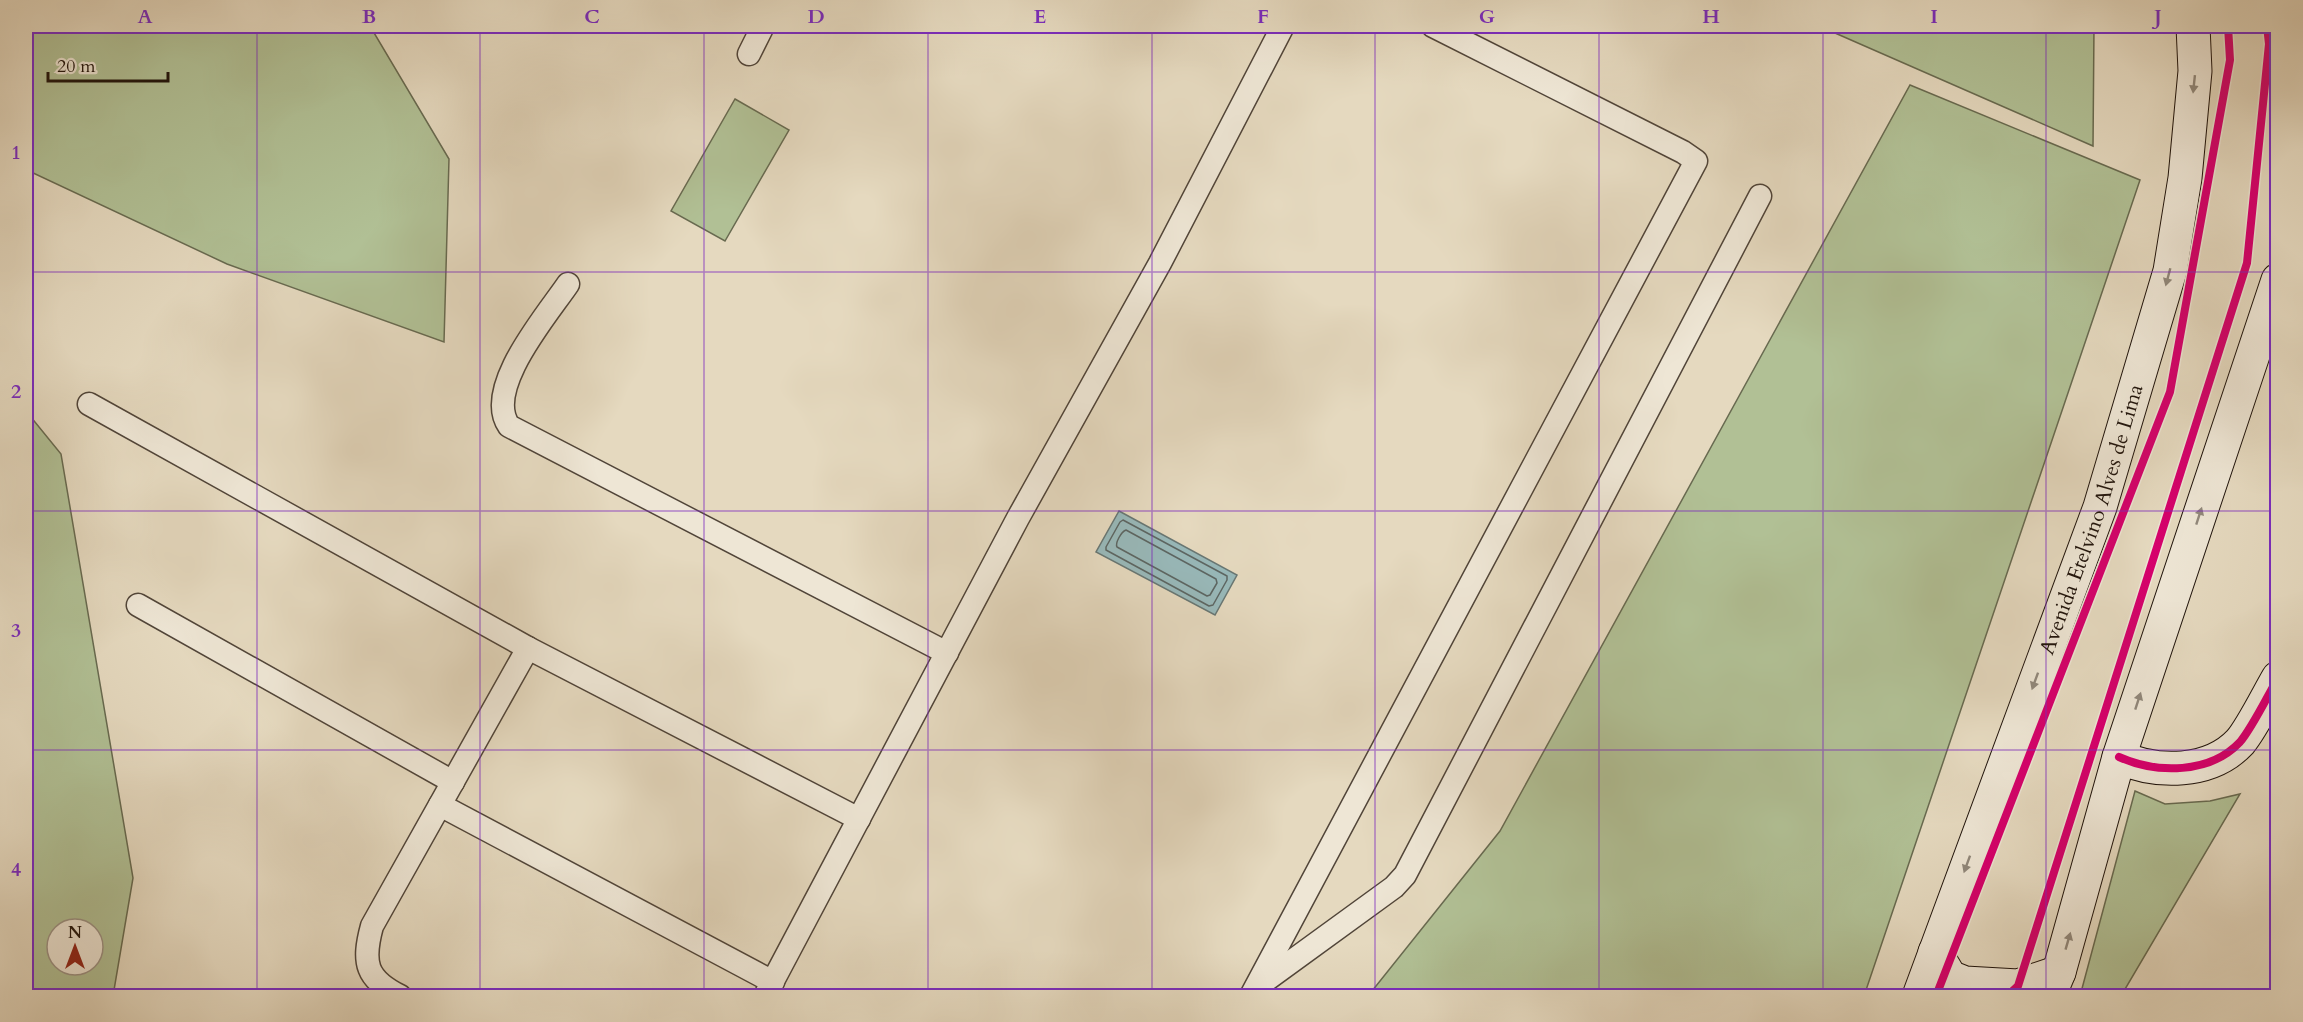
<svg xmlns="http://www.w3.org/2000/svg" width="2303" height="1022" font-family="Cardo,serif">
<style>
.green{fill:#b1c095;stroke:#686a50;stroke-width:1.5;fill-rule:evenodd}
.water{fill:#98b9ba;stroke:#687774;stroke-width:1.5}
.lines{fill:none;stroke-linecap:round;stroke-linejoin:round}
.shore{stroke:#5c6663;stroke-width:1.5}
.lane-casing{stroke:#514539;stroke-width:25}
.secondary-casing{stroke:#20140c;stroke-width:35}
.lane{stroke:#eee6d5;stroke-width:22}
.secondary{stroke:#eee6d5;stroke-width:33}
.cycleway-casing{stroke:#eee6d5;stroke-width:11}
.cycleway{stroke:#d6006c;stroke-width:8}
.oneway{fill:#91887b}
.grid{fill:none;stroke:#7b2cbf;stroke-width:1.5;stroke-opacity:0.55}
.labels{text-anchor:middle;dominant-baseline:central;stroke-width:4.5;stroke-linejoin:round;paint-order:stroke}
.street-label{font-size:21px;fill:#20140c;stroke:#eee6d5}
.neatline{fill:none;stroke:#7b2cbf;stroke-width:2}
.grid-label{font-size:20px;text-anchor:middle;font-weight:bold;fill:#7b2cbf}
</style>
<rect width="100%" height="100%" fill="#e5d9bf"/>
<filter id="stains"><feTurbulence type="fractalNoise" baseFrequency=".00333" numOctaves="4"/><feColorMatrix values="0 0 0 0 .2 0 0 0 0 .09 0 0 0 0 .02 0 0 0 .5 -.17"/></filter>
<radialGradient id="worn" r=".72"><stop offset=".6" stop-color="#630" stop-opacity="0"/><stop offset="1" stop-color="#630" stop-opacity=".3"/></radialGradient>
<g class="green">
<path d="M26,26H370L449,159L444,342L227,264L29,171L26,177Z"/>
<path d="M1819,26H2094L2093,146Z"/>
<path d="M1910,85L2140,180L1864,996H1368L1500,831Z"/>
<path d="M735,99L789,130L725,241L671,211Z"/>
<path d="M26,411L61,454L133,878L113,996H26ZM57,929H93V965H57Z"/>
<path d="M2135,791L2165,804L2210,801L2240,794L2121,996H2080Z"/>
</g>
<path class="water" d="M1119,511L1237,575L1215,615L1096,552Z"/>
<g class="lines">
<g class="shore">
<path d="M1123,520L1227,576V580L1213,605L1209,606L1106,550V547L1120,522Z"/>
<path d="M1126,530L1216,579L1217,583L1210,595L1207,596L1117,547C1115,543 1121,532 1126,530Z"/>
</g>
<g class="lane-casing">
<g id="lane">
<path d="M749,54L763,26"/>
<path d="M568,284C547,315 483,389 509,426L947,653"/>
<path d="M89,404L528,648L859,819"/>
<path d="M138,605L453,782"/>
<path d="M440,805L773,982"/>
<path d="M1262,983L1394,887L1405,875L1760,196"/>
<path d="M400,996C366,979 362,963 372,926L528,648"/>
<path d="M765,996L1018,518L1160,263L1283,26"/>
<path d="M1251,996L1696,161L1683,152L1433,26"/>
</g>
</g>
<g class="secondary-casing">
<g id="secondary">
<path d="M2119,757C2157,774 2210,774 2240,742C2252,728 2268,695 2278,678"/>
<path d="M1935,952L1950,977L1965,983L2018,986L2059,972"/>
<path id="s1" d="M1919,996L2100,507L2170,271L2185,178L2195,71L2193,26"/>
<path d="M2049,996L2059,972L2119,757L2278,280"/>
</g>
</g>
<use href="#lane" class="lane"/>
<use href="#secondary" class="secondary"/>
<g class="cycleway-casing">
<g id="cycleway">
<path d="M2119,757C2157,774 2210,774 2240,742C2252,728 2268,695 2278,678"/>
<path d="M1936,996L2170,392L2230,60L2228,26"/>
<path d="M2007,996L2018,986L2247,263L2269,44L2267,26"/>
</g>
</g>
<use href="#cycleway" class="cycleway"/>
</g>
<defs><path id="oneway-solid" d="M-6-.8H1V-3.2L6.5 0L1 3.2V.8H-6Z" transform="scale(1.5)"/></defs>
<g class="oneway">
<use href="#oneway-solid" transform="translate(2194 84) rotate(96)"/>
<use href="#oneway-solid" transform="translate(2168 277) rotate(105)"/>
<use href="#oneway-solid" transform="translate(2199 516) rotate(-72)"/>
<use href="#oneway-solid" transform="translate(2035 681) rotate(110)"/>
<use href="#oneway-solid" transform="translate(2138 701) rotate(-72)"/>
<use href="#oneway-solid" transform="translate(1967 864) rotate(110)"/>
<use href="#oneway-solid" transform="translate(2068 941) rotate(-74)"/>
</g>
<path class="grid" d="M257,26V996M480,26V996M704,26V996M928,26V996M1152,26V996M1375,26V996M1599,26V996M1823,26V996M2046,26V996M26,272H2278M26,511H2278M26,750H2278"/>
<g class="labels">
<g class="street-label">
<text stroke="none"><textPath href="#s1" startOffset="507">Avenida Etelvino Alves de Lima</textPath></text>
</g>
</g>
<rect width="2303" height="1022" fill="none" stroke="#e5d9bf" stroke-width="66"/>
<g transform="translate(75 947)"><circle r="28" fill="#eee6d5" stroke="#9c9285" stroke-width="1.5"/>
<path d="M0-4.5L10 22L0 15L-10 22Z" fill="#8f2418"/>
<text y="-9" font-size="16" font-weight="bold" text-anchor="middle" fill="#20140c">N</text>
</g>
<path d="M48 72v9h120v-9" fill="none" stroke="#20140c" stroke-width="3"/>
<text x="57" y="72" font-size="18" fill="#20140c" stroke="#eee6d5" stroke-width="4.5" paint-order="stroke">20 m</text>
<rect x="33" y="33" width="2237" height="956" class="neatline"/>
<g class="grid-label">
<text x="145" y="23">A</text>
<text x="369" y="23">B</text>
<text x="592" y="23">C</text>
<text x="816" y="23">D</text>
<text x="1040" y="23">E</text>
<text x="1263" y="23">F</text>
<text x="1487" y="23">G</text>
<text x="1711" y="23">H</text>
<text x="1934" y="23">I</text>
<text x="2158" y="23">J</text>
<text x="16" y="159">1</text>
<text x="16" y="398">2</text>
<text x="16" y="637">3</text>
<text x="16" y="876">4</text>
</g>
<rect width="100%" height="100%" filter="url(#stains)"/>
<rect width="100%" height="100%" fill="url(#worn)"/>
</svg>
